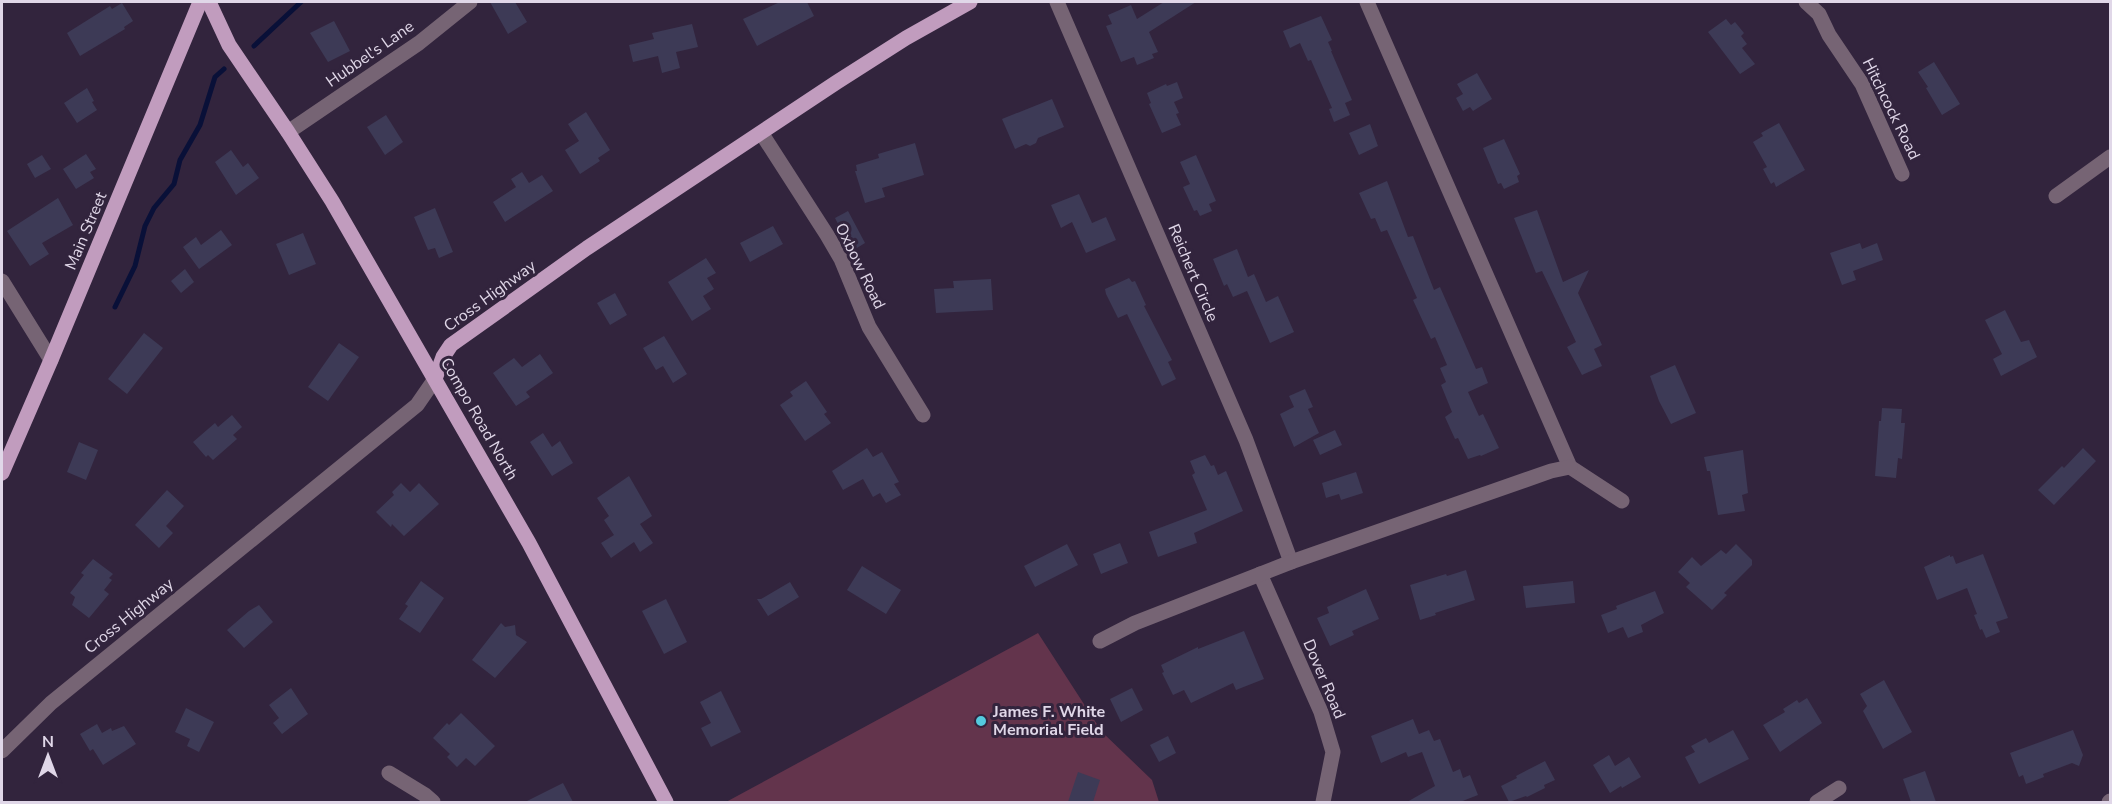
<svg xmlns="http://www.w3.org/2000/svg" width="2112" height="804" font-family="'Nunito Sans',sans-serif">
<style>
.green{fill:#63344c}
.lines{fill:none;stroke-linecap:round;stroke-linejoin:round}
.stream{stroke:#091038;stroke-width:5}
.building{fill:#3d3a56}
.minor{stroke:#766474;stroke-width:15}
.major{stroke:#c19cbe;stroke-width:15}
.poi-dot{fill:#54cade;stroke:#32243d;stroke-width:2}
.labels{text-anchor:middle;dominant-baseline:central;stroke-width:6;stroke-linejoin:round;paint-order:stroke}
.street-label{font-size:16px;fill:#e0d7e8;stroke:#32243d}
.poi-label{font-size:16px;font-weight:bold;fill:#e0d7e8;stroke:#32243d;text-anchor:start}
</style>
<rect width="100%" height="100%" fill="#32243d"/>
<path class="green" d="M1038,633L1102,732L1152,780L1159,802H726Z"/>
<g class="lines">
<g class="stream">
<path d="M254,46L301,2"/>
<path d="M115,307L135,266L145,226L154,208L174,184L180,160L200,125L215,77L224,69"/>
</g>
</g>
<g class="building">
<path d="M490,2H515L527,22L508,34Z"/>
<path d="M780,2H807L814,16L757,46L743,19Z"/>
<path d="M1164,2H1196L1149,32L1158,52L1152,54L1154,58L1137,65L1134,57L1121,62L1106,26L1112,24L1108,15L1131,5L1137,19Z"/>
<path d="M122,3L133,21L124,27L125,29L80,56L67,33L110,6L112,9Z"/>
<path d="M1321,16L1332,40L1328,42L1332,51H1331L1352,100L1345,103L1350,115L1334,122L1329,109L1332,108L1311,60L1308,61L1300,43L1290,48L1283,31Z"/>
<path d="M1726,19L1731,25L1735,22L1744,33L1741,36L1747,44L1742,48L1755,64L1740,74L1708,32Z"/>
<path d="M334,21L350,51L328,62L310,33Z"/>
<path d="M692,24L698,47L676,52L680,68L662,73L658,56L633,62L629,45L654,39L652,33Z"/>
<path d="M1934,62L1960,104L1942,115L1926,88L1928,87L1918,72Z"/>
<path d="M1477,73L1492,99L1473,111L1470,107L1463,111L1456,98L1463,94L1457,84Z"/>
<path d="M1177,82L1183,98L1174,102L1179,113L1176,114L1181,125L1162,133L1149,104L1151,103L1147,93L1166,84L1167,86Z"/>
<path d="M87,88L94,101L92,102L97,110L77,123L64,103Z"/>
<path d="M1052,99L1064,127L1038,138L1036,143L1030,146L1026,144L1015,149L1002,119Z"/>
<path d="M586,112L610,150L598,158L600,161L580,174L565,150L579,141L568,124Z"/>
<path d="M386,115L403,142L385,155L367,127Z"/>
<path d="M1779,123L1805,170L1776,187L1774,182L1771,184L1763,169L1767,167L1753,142L1763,136L1761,133Z"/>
<path d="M1370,124L1378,146L1359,155L1349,133Z"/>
<path d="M1504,139L1520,174L1517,176L1519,182L1504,189L1501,183L1498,184L1483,148Z"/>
<path d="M915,143L924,175L882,188L885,197L865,203L855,171H857L856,165L879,158L878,154Z"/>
<path d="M231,150L243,167L248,163L259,178L236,195L215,162Z"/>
<path d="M86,154L96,169L90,172L94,178L76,189L63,169Z"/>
<path d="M42,155L51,169L35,178L27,164Z"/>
<path d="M1196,155L1216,201L1209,204L1212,211L1200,216L1197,210L1194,211L1183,187L1190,184L1180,162Z"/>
<path d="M522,172L529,183L542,175L553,191L505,222L493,202L516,187L511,179Z"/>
<path d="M1387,181L1408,237L1413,236L1434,290L1440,287L1476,369L1482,367L1488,383L1468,392L1479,416L1483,414L1499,448L1481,456L1480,455L1468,459L1458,438L1455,439L1445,417L1452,412L1441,385L1446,382L1440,368L1447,365L1435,337L1431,339L1413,300L1417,298L1387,230L1381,232L1375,218L1371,219L1359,193Z"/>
<path d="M1079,194L1092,223L1106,217L1116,240L1086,253L1072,222L1061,228L1051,205Z"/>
<path d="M58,198L73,225L42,243L49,254L30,266L7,231Z"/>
<path d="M435,208L453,252L439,258L435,248L428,250L414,217Z"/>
<path d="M1537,210L1563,282L1589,270L1578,293L1602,345L1594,349L1602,366L1582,375L1567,347L1576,342L1542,271L1536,273L1514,218Z"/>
<path d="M848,211L865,243L852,251L835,218Z"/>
<path d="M773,226L783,244L750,262L740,243Z"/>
<path d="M221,230L232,245L199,269L183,247L196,237L201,245Z"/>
<path d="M303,233L316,264L289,275L276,244Z"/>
<path d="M1860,243L1862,249L1877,243L1883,260L1853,271L1856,280L1842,285L1830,253Z"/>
<path d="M1237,249L1248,277L1254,274L1266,302L1278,296L1294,332L1270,343L1247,291L1233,297L1227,284L1224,286L1213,259Z"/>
<path d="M706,258L716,273L707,278L714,289L703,296L711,309L692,321L668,282Z"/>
<path d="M185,269L194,282L181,293L171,281Z"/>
<path d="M1129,278L1132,282L1135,281L1146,305L1144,306L1172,360L1168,362L1176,379L1162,386L1127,314L1118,318L1106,294L1105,289Z"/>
<path d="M991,279L993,310L936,313L934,289L954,288L953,281Z"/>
<path d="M615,293L627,315L610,325L597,303Z"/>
<path d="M2005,310L2021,342L2029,340L2037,357L2001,376L1993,359L2002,354L1985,320Z"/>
<path d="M144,333L163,348L127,394L108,379Z"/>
<path d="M664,336L687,374L673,383L663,366L656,370L643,348Z"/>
<path d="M339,343L359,357L328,401L308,387Z"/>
<path d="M540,354L553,373L526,392L530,397L516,406L493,373L514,358L522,367Z"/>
<path d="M1675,365L1696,413L1671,424L1659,401L1650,376Z"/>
<path d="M806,381L827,412L824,414L831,423L805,441L780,405L793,396L790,392Z"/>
<path d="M1305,389L1313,407L1308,409L1319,433L1294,447L1280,414L1294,407L1289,396Z"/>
<path d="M1882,408L1902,409L1901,423H1905L1902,459L1898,458L1896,478L1875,476L1879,421H1881Z"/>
<path d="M232,415L242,427L233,435L237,439L213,460L208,455L206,457L193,442L215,423L218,427Z"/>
<path d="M1335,430L1342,445L1320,455L1313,440Z"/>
<path d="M543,433L552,447L560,441L573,463L552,476L530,442Z"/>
<path d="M79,442L98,450L86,480L67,472Z"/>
<path d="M867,448L873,457L882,452L899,482L894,484L901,495L886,503L880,493L873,497L863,479L843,490L832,471Z"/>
<path d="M2083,448L2096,461L2054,505L2038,490L2062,466L2064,468Z"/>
<path d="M1743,450L1748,493L1742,495L1745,511L1718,515L1710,471H1707L1704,457Z"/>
<path d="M1205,455L1211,466L1214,465L1218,475L1226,471L1243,511L1194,533L1197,543L1158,557L1149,532L1207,510L1192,475L1195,473L1190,461Z"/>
<path d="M1356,472L1363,493L1341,500L1339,494L1326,498L1322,483Z"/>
<path d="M629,476L652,516L640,524L653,543L640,552L634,542L611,558L601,543L614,535L604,520L609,516L597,498Z"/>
<path d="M401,483L410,492L419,483L439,504L404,536L392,524L391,527L376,512L394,495L392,492Z"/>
<path d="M167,490L184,506L166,526L173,533L159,548L135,525Z"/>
<path d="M1120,543L1128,563L1101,574L1093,554Z"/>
<path d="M1067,544L1078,565L1035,587L1024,566Z"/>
<path d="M1736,544L1752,560V565L1724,593L1727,595L1712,610L1686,587L1690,583L1678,572L1692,557L1701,566L1721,550L1726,554Z"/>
<path d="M1983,554L2008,618L1996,622L2000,632L1986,638L1982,629L1980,630L1974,615L1977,614L1967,588L1937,600L1924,567L1950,555V557L1953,556L1956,564Z"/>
<path d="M93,559L113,574L109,578L112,580L104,590L109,594L89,618L72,605L75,597L70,593L84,575L81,573Z"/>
<path d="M862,566L901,590L886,614L847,590Z"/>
<path d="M1466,570L1475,600L1435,613L1436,615L1420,620L1410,585L1446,574L1447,576Z"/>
<path d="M421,581L444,598L420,633L399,619L408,606L405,604Z"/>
<path d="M1573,581L1575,603L1526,608L1523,586Z"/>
<path d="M790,582L799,597L768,616L757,599H761Z"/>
<path d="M1366,589L1379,619L1352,631L1354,635L1330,646L1317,618L1329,613L1327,607Z"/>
<path d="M1655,591L1664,613L1641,625L1643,632L1628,638L1623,627L1608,633L1601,615L1617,609L1616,606Z"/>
<path d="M666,599L687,642L664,654L642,611Z"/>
<path d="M259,605L273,622L244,648L227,630L249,611Z"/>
<path d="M501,623L505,627L515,625L516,635L527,642L495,678L472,660Z"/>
<path d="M1244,631L1264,679L1236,690L1233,683L1191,703L1184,690L1173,695L1162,673L1164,672L1161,665L1198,647V649Z"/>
<path d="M1884,680L1912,732L1883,749L1863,711L1867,706L1860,694Z"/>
<path d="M291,688L308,714L282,734L273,723L279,718L269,705Z"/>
<path d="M1132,688L1143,710L1121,722L1110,699Z"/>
<path d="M721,691L741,732L711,747L701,728L711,723L700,702Z"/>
<path d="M1807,698L1822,723L1780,752L1763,725L1785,712L1783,709L1797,700L1799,703Z"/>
<path d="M186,708L214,722L199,752L187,746L190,739L175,732Z"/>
<path d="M461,713L495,746L475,766L466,758L457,767L447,757L450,754L433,738L447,723L449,725Z"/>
<path d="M1413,719L1419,734L1429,730L1434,741L1440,739L1453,772L1460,769L1463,778L1470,775L1478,795L1460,802H1407L1435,786L1422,752L1408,757L1406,752L1381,763L1371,736Z"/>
<path d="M97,724L102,733L111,728L112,731L124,726L136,744L103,765L93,749L90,751L80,734Z"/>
<path d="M1733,730L1749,759L1699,784L1685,757L1695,752L1691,746L1706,738L1709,743Z"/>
<path d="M2073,730L2083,755L2079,766L2072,763L2043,774L2044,777L2026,784L2023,775L2019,777L2010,753Z"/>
<path d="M1168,736L1176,753L1159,762L1150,745Z"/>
<path d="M1609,755L1615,766L1629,757L1641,777L1622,788L1621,786L1610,793L1593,765Z"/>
<path d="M1545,761L1555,780L1544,785L1545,788L1527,797L1526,796L1509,802L1501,786L1517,778L1516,776Z"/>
<path d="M1925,771L1936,802H1911L1903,779Z"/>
<path d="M1078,772L1100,780L1093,802H1068Z"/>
<path d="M563,783L573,802H525Z"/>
</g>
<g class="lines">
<g class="minor">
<path d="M1057,2L1246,440L1291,562"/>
<path d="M1367,2L1570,467L1622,501"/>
<path d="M1806,2L1819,14L1829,35L1862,84L1902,174"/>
<path d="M288,132L419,43L470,2"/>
<path d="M762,134L827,235L841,259L869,327L923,415"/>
<path d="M2056,196L2110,157"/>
<path d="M2,281L51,360"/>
<path d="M1260,574L1321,712L1333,752L1323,802"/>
<path d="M1100,641L1135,623L1291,562L1551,471L1570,467"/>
<path d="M2,751L51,703L417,405L435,379"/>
<path d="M389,773L425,795L433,802"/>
<path d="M1817,802L1839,788"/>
<path d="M2109,802L2110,801"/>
</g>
<g class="major">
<path d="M209,2L229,45L288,132L332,201L529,543L666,802"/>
<path d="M435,379L443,357L451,345L587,248L837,82L906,38L970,2"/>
<path d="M2,473L51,360L200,2"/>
</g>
</g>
<circle class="poi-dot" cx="981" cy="721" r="6"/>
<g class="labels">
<g class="street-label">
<text transform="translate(370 54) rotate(-35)">Hubbel's Lane</text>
<text transform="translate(1891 109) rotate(64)">Hitchcock Road</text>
<text transform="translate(86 231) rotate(-67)">Main Street</text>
<text transform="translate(860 266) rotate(64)">Oxbow Road</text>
<text transform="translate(1193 273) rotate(67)">Reichert Circle</text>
<text transform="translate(490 296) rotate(-36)">Cross Highway</text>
<text transform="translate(479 419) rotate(60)">Compo Road North</text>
<text transform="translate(129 616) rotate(-39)">Cross Highway</text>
<text transform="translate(1324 679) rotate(67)">Dover Road</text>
</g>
<g class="poi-label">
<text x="993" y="712">James F. White<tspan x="993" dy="18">Memorial Field</tspan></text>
</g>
</g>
<rect width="2112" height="804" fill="none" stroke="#e0d7e8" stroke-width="6"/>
<g transform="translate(48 756)" stroke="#32243d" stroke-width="4.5" paint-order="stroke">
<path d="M0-4.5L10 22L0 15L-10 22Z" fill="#e0d7e8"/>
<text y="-9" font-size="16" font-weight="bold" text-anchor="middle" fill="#e0d7e8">N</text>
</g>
</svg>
